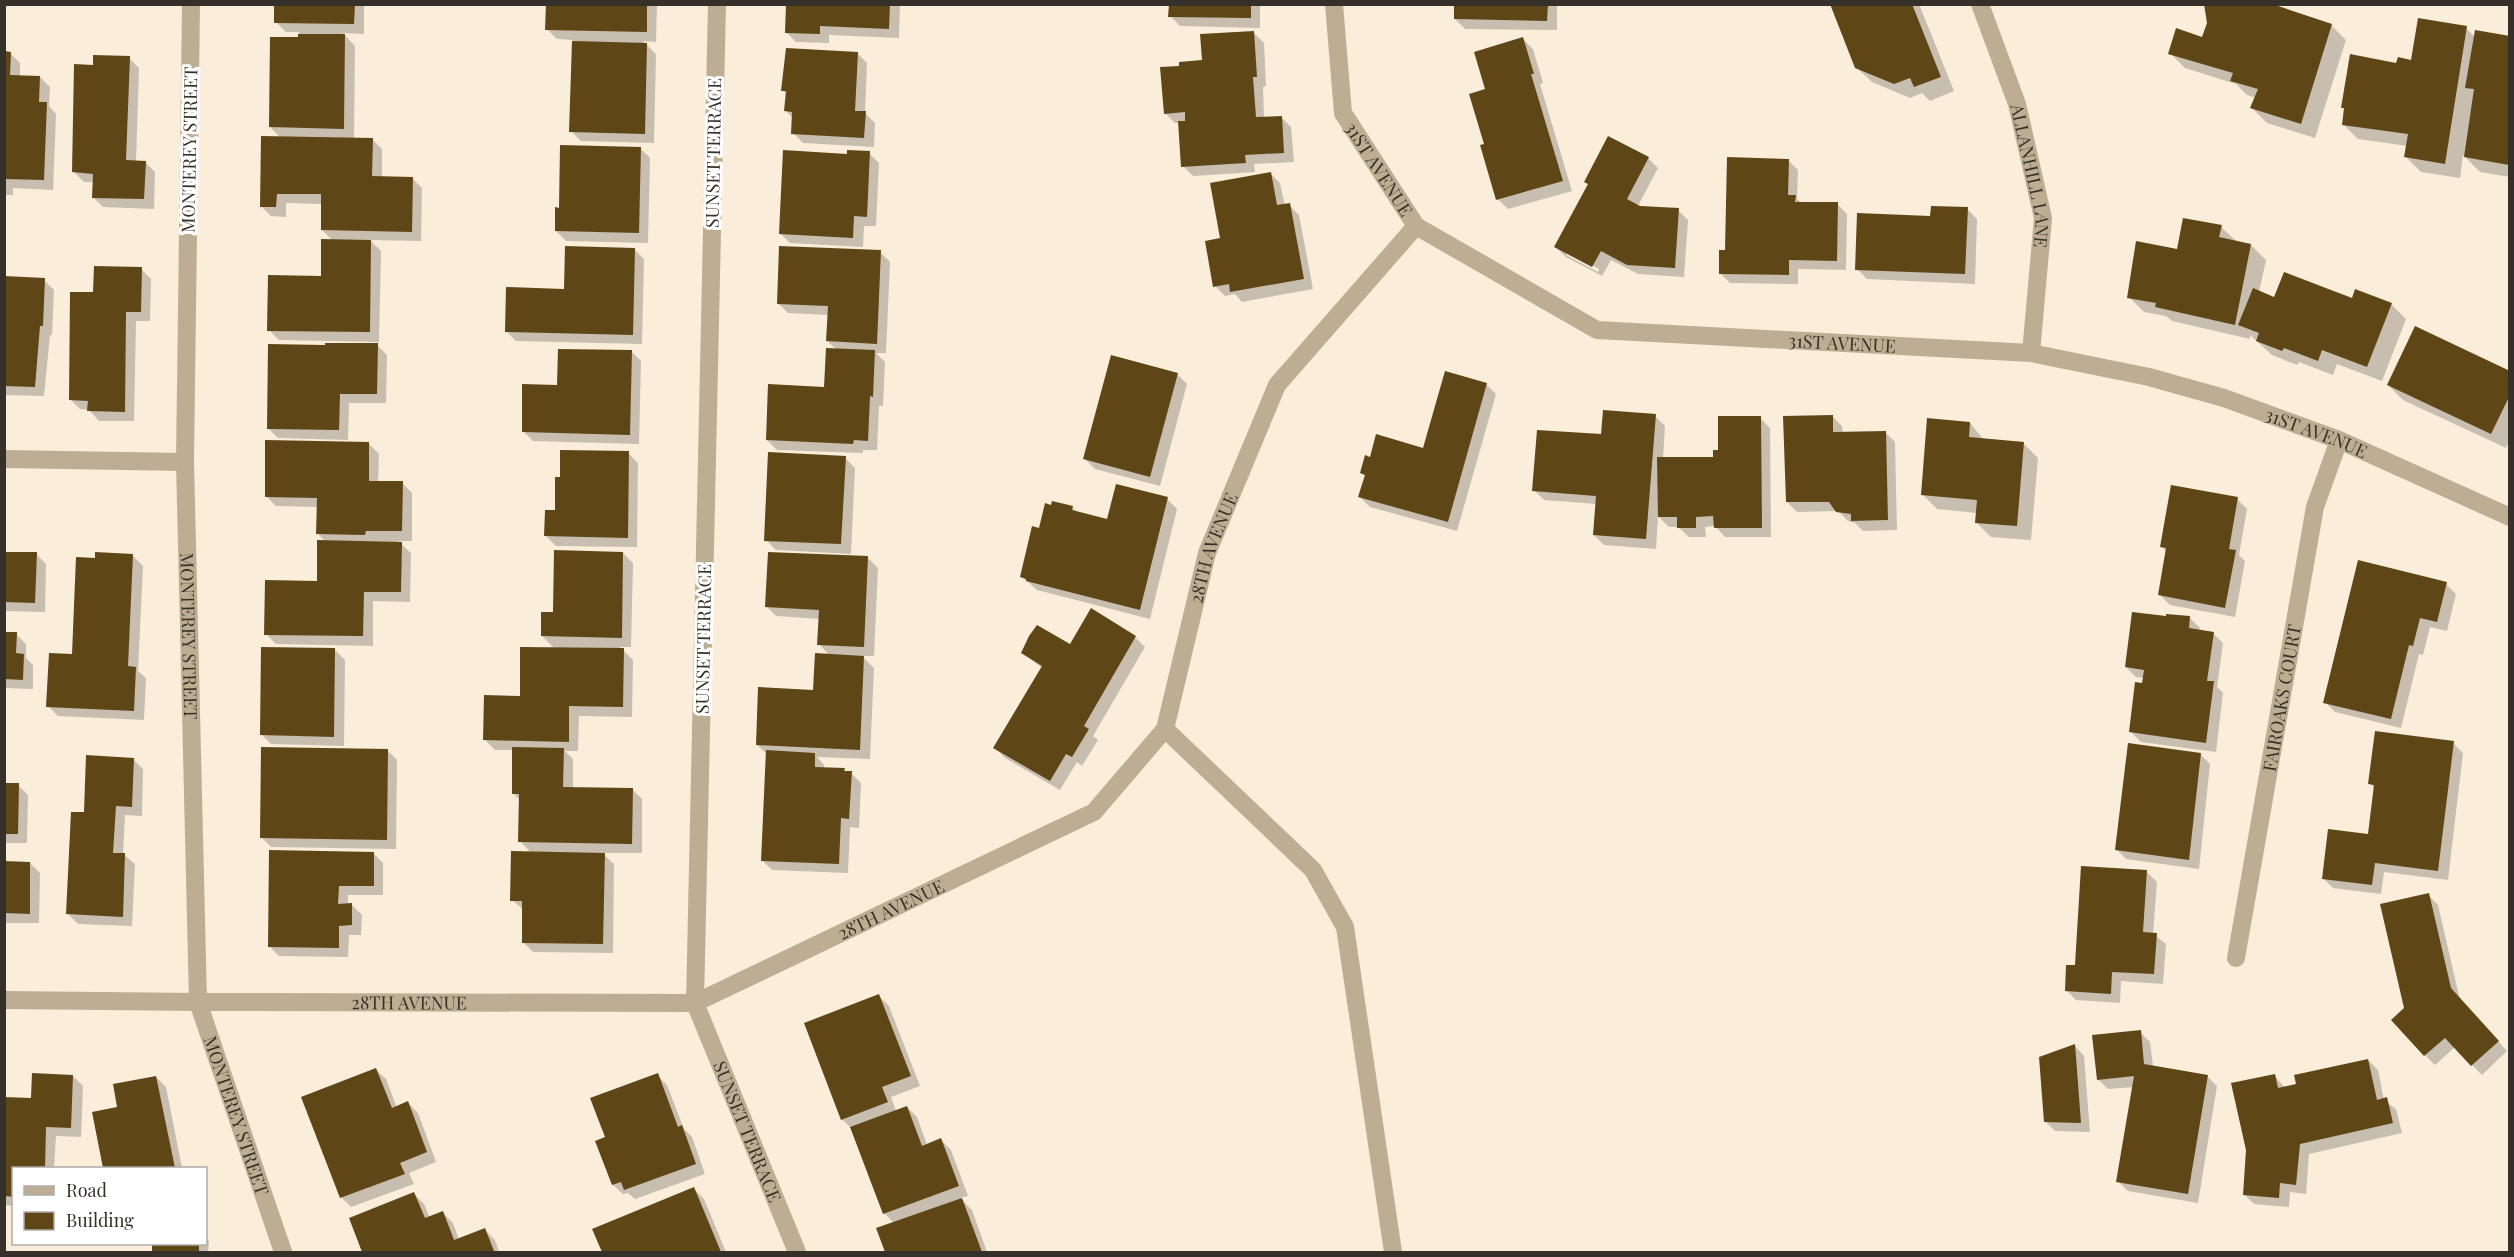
<svg xmlns="http://www.w3.org/2000/svg" width="2514" height="1257" font-family="'Playfair Display',serif">
<style>
.shadow{fill:#0003;fill-rule:evenodd}
.building{fill:#5f4616}
.lines{fill:none;stroke-linecap:round;stroke-linejoin:round}
.minor{stroke:#bdad93;stroke-width:18}
.labels{text-anchor:middle;dominant-baseline:central;stroke-width:6;stroke-linejoin:round;paint-order:stroke}
.street-label{font-size:18px;fill:#353029;stroke:#fff}
</style>
<rect width="100%" height="100%" fill="#faeedb"/>
<g class="shadow">
<path d="M276,4H364V34L343,33L355,46L354,139H372L382,149V178H412L422,188L421,241L370,240L381,251L379,342L279,340L269,330L323,278L333,241L322,230V204L286,203V217L271,216L261,206L281,138L270,127L300,38L299,32H286L276,22Z"/>
<path d="M547,4H657L656,42L643,41L656,54L654,143L581,141L571,131L573,40L557,39L547,29Z"/>
<path d="M787,4H900L899,38L829,35V43L796,42L786,32Z"/>
<path d="M1170,4H1260V28L1180,26L1170,16Z"/>
<path d="M1455,4H1557V30L1465,29L1455,19Z"/>
<path d="M1831,4H1919L1954,91L1930,101L1922,93L1910,98L1872,82L1856,67Z"/>
<path d="M2208,23L2331,25L2346,40L2315,138L2267,123L2252,108L2256,98L2247,95L2236,84L2185,68L2170,53L2203,38Z"/>
<path d="M2466,28L2475,37L2510,38V177L2480,172L2463,155L2460,178L2421,172L2406,157L2408,146L2358,139L2343,124L2345,110L2343,108L2398,64L2413,62Z"/>
<path d="M1254,33L1264,43L1266,86L1263,87L1264,118L1281,117L1291,127L1294,162L1254,164L1255,172L1193,176L1183,166L1180,123H1175L1165,113L1181,67L1204,62Z"/>
<path d="M1523,39L1533,49L1543,83L1540,84L1572,191L1508,209L1498,199L1486,145V90Z"/>
<path d="M4,53H10L20,63V77H40L50,87L49,106L56,114L53,190L13,188V195H4Z"/>
<path d="M857,53L867,63L865,113L875,123L874,147L803,143L793,133V118L786,111L787,94L782,90Z"/>
<path d="M129,58L139,68L136,162H145L155,172L154,209L103,207L93,197L94,182H84L74,172Z"/>
<path d="M640,148L650,158L648,243L566,241L556,231L560,209Z"/>
<path d="M869,153L879,163L876,226H864L863,247L790,243L780,233L848,155Z"/>
<path d="M1648,158L1658,168L1638,206L1678,210L1688,220L1684,277L1638,274L1611,260L1602,276L1566,257L1556,247L1589,185L1585,182ZM1566,251L1599,269L1598,272L1566,255Z"/>
<path d="M1788,160L1798,170L1797,199L1802,203L1837,204L1847,214L1846,270L1798,269V284L1730,283L1720,273L1727,252Z"/>
<path d="M1270,173L1280,183L1285,206L1289,205L1299,215L1313,289L1242,302L1235,294L1225,296L1215,286Z"/>
<path d="M1967,209L1977,219L1975,284L1867,279L1857,269L1932,217Z"/>
<path d="M2221,227L2236,241L2251,245L2266,260L2259,292L2275,299L2353,300L2391,304L2406,319L2382,381L2337,364L2333,375L2299,362L2297,365L2272,355L2250,335V339L2172,321L2166,316L2144,312L2129,297L2178,251Z"/>
<path d="M634,249L644,259L642,344L516,341L506,331L566,291Z"/>
<path d="M880,252L890,262L886,353H876L885,362L883,406H879L877,450H863V453L777,450L767,440L826,389L837,350L827,341L829,315L788,313L778,303Z"/>
<path d="M141,269L151,279L150,321H136L134,421H99L89,410L80,409L70,399L94,294Z"/>
<path d="M4,278L44,280L54,290L52,335H50L44,396L4,395Z"/>
<path d="M377,345L387,355L386,403H349L348,440L278,438L268,428Z"/>
<path d="M631,351L641,361L639,444L533,441L523,431L558,386Z"/>
<path d="M2510,373V440L2506,448L2403,400L2388,385Z"/>
<path d="M1177,374L1187,384L1160,486L1095,469L1085,459Z"/>
<path d="M1486,384L1496,394L1457,531L1370,507L1360,497L1366,477L1362,473L1371,459L1425,449Z"/>
<path d="M1655,416L1665,426L1663,458H1714L1760,418L1770,428L1771,537H1725L1715,526L1705,527L1706,537H1689L1678,527H1669L1658,516L1656,549L1604,545L1594,535L1597,504L1544,500L1534,490L1602,436Z"/>
<path d="M1832,416L1842,426L1843,433L1885,432L1895,442L1897,530L1863,531L1855,523L1848,521L1838,511L1797,512L1787,502Z"/>
<path d="M1970,423L1984,440L2023,443L2038,458L2031,540L1991,537L1976,522L1977,513L1937,509L1922,494Z"/>
<path d="M369,444L379,454L378,483H402L412,493V541H398L411,553L410,602L373,601V646L276,644L266,634L318,583L326,542L318,534V507L276,506L266,496Z"/>
<path d="M628,453L638,463L637,547L556,546L546,536L556,512L561,478Z"/>
<path d="M845,458L855,468L851,554L776,550L766,540Z"/>
<path d="M1167,499L1177,509L1150,619L1037,590L1021,576L1040,530L1072,507L1078,513L1108,521Z"/>
<path d="M2237,499L2247,509L2239,555L2245,561L2235,617L2170,605L2160,595L2167,552L2161,546Z"/>
<path d="M4,553L36,554L46,564L45,612L4,611Z"/>
<path d="M623,553L633,563L631,647H620L633,660L632,717L579,716L578,751H565L573,759V788L632,789L642,799V853H602L614,864L613,953L533,952L523,942L524,910L512,900L531,853L520,841V800L513,793L514,750H495L485,740L521,697L555,649L542,636L554,614Z"/>
<path d="M133,556L143,566L138,671L146,678L144,720L58,716L48,706L73,655L97,560Z"/>
<path d="M868,558L878,568L874,656H862L874,668L870,759L817,757L824,765V769L844,770L851,773L861,783L859,828L850,827L848,873L772,870L762,860L767,754L757,745L814,691L830,656L819,644L820,619L776,616L766,606Z"/>
<path d="M2446,584L2456,594L2447,631L2430,627L2423,655L2419,654L2401,728L2335,712L2325,702Z"/>
<path d="M2190,618L2200,628L2199,631L2213,633L2223,643L2217,687L2223,693L2216,752L2141,742L2131,732L2144,678L2136,677L2126,667Z"/>
<path d="M4,633L16,634L26,644V658L33,665V689L4,688Z"/>
<path d="M1135,637L1145,647L1093,736L1098,740L1082,766L1077,762L1060,790L1005,758L995,748L1042,668L1023,653Z"/>
<path d="M335,650L345,660L344,746L271,744L261,734Z"/>
<path d="M2453,743L2463,753L2448,880L2384,872L2381,894L2333,888L2323,878L2369,836L2375,789L2370,783Z"/>
<path d="M387,750L397,760L396,849L271,847L261,837Z"/>
<path d="M2200,754L2210,764L2199,869L2126,859L2116,849Z"/>
<path d="M133,759L143,769L142,816L125,815L123,854L135,864L132,926L78,924L68,914L85,814Z"/>
<path d="M4,784L18,785L28,795L27,843H4Z"/>
<path d="M373,853L383,863V895H348V905H352L362,915L361,935H349L348,957L279,956L269,946Z"/>
<path d="M4,863H30L40,873L39,923H4Z"/>
<path d="M2147,872L2157,882L2153,934L2166,944L2163,984L2121,981L2120,1003L2076,1000L2066,990L2077,967Z"/>
<path d="M2428,895L2438,905L2460,1000L2507,1051L2482,1075L2455,1047L2435,1065L2425,1055L2406,1008Z"/>
<path d="M879,996L889,1006L920,1086L891,1097L896,1111L907,1107L917,1117L927,1145L941,1140L951,1150L968,1196L960,1198L972,1210L987,1252H886L878,1229L895,1224L884,1213L852,1129L842,1119Z"/>
<path d="M2140,1032L2150,1042L2153,1066L2207,1076L2217,1086L2198,1203L2128,1191L2118,1181L2134,1087L2108,1089L2098,1079Z"/>
<path d="M2075,1046L2084,1056L2090,1132L2055,1131L2045,1121Z"/>
<path d="M2368,1060L2378,1070L2384,1100L2396,1109L2402,1133L2309,1154L2306,1194L2290,1192L2289,1207L2254,1204L2244,1194L2274,1075L2285,1088Z"/>
<path d="M376,1070L386,1079L397,1108L408,1103L418,1113L436,1162L409,1173L414,1184L351,1207L341,1197Z"/>
<path d="M657,1075L667,1085L684,1129L692,1137L705,1174L635,1199L628,1193L623,1194L613,1185L607,1138Z"/>
<path d="M73,1076L83,1086L81,1137L56,1136L54,1168H14V1206L4,1205V1098L33,1100Z"/>
<path d="M156,1077L166,1087L182,1168H105L94,1113L118,1108Z"/>
<path d="M694,1189L704,1199L726,1252H604L594,1230Z"/>
<path d="M414,1194L424,1204L430,1218L443,1213L453,1223L459,1240L485,1230L495,1240L499,1252H364L350,1219Z"/>
<path d="M206,1237L209,1241L208,1252H153L154,1244H206Z"/>
</g>
<g class="building">
<path d="M274,4H355L354,24L274,23Z"/>
<path d="M546,4H647V32L545,30Z"/>
<path d="M786,4H890L889,29L820,26V34L785,33Z"/>
<path d="M1169,4H1251V18L1168,17Z"/>
<path d="M1454,4H1548L1547,21L1454,19Z"/>
<path d="M1830,4H1912L1941,77L1914,87L1910,78L1894,84L1855,68Z"/>
<path d="M2204,4H2272L2332,24L2301,124L2250,108L2258,89L2230,81L2233,73L2168,54L2176,28L2202,37L2207,23Z"/>
<path d="M2418,18L2467,26L2445,164L2404,157L2408,134L2342,125L2344,108H2341L2350,54L2396,63L2398,57L2411,60Z"/>
<path d="M2475,30L2510,36L2509,165L2464,157L2474,89L2465,88Z"/>
<path d="M1254,31L1257,77H1253L1256,117L1282,116L1284,153L1245,155L1246,163L1181,167L1178,121H1185V112L1164,114L1160,67L1179,66V62L1202,60L1200,34Z"/>
<path d="M298,34H345L344,129L269,127L270,37H298Z"/>
<path d="M1523,37L1534,74H1531L1563,181L1496,200L1480,145L1484,144L1469,94L1485,89L1474,52Z"/>
<path d="M572,41L647,43L645,134L569,132Z"/>
<path d="M786,48L858,52L855,111H866L864,138L791,134L792,112L784,111L786,91H781Z"/>
<path d="M4,51L11,52L10,75L40,76L39,102H47L44,180L4,179Z"/>
<path d="M93,55L130,56L126,160L146,161L144,199L92,198L93,174L72,172L74,64L93,65Z"/>
<path d="M261,136L373,138L372,176L413,177L412,232L321,230V194H277L276,207H260Z"/>
<path d="M1608,136L1649,157L1627,199L1640,206L1679,208L1675,268L1627,265L1601,251L1592,267L1554,247L1588,184L1584,182Z"/>
<path d="M560,145L641,147L639,233L555,231V207L559,208Z"/>
<path d="M783,150L847,154V150L870,151L867,217L854,216L853,238L779,234Z"/>
<path d="M1727,157L1789,159L1788,195H1796L1795,202H1838L1837,261L1789,260V275L1719,274V250H1725Z"/>
<path d="M1271,172L1277,205L1290,203L1304,279L1230,292L1229,284L1213,287L1205,241L1220,238L1210,183Z"/>
<path d="M1931,206L1968,207L1965,274L1855,270L1857,213L1930,216Z"/>
<path d="M2183,218L2222,225L2219,237L2251,244L2235,325L2155,307L2156,303L2127,298L2136,241L2177,249Z"/>
<path d="M321,239L371,240L370,332L267,331L268,275L321,276Z"/>
<path d="M565,246L635,248L633,335L505,332L506,287L564,289Z"/>
<path d="M779,246L881,250L877,344L826,341L828,306L777,304Z"/>
<path d="M94,266L142,267L141,312H126L125,412L87,411L88,401L69,400L70,292H93Z"/>
<path d="M2284,272L2352,298L2355,289L2392,303L2367,367L2322,350L2318,361L2284,348L2282,351L2256,341L2259,333L2238,325L2253,288L2274,297Z"/>
<path d="M4,276L45,278L43,326H40L35,387L4,386Z"/>
<path d="M2415,326L2510,371V395L2491,434L2387,385Z"/>
<path d="M325,343H378L377,394H340L339,430L267,429L268,344L325,345Z"/>
<path d="M826,348L875,350L873,397L870,396L868,441L854,440L853,444L766,440L768,384L824,387Z"/>
<path d="M558,349L632,350L630,435L522,432V384L557,385Z"/>
<path d="M1111,355L1178,373L1150,477L1083,459Z"/>
<path d="M1445,371L1487,383L1448,522L1358,497L1365,475L1360,473L1365,455L1370,457L1376,434L1423,448Z"/>
<path d="M1603,410L1656,414L1646,539L1593,535L1596,496L1532,491L1537,430L1601,434Z"/>
<path d="M1833,415V432L1886,431L1888,520L1851,521V514L1836,512L1829,502H1786L1783,416Z"/>
<path d="M1718,416H1761L1762,528H1714L1713,516L1696,517V528H1677V517H1658L1657,457H1713V450H1718Z"/>
<path d="M1927,418L1970,422L1969,437L2024,442L2017,526L1975,523L1977,500L1921,495Z"/>
<path d="M265,440L369,442V481H403L402,531H366L365,535L316,534L317,498L265,497Z"/>
<path d="M560,450L629,451L628,538L544,536L545,510H555V477H560Z"/>
<path d="M768,452L846,456L841,544L764,541Z"/>
<path d="M1116,484L1168,497L1140,610L1026,581V579L1020,577L1032,526L1039,528L1045,503L1051,505L1052,501L1073,506L1072,510L1107,519Z"/>
<path d="M2171,485L2238,497L2229,549L2236,550L2225,608L2158,595L2166,548L2160,547Z"/>
<path d="M317,540L402,542L401,592H364L363,636L264,635L265,580L317,581Z"/>
<path d="M554,550L623,552L622,638L541,636V612H553Z"/>
<path d="M4,552H37L35,603L4,602Z"/>
<path d="M95,552L133,554L128,666L136,667L134,711L46,707L49,653L72,654L76,557L95,558Z"/>
<path d="M768,552L868,556L864,647L817,645L819,610L765,607Z"/>
<path d="M2358,560L2447,582L2437,622L2420,618L2413,646L2409,645L2391,719L2323,703Z"/>
<path d="M1091,608L1136,636L1084,726L1089,729L1072,757L1066,754L1050,781L993,748L1042,666L1021,653L1029,636L1037,625L1070,644Z"/>
<path d="M2132,612L2166,616V614L2190,616L2189,628L2214,632L2207,681H2214L2206,743L2129,732L2135,682L2142,683L2144,670L2125,667Z"/>
<path d="M4,632H17L16,653L24,654L23,680L4,679Z"/>
<path d="M261,647L335,648L334,737L260,735Z"/>
<path d="M520,647L624,648L623,707L569,706V742L483,740L484,695L520,696Z"/>
<path d="M815,653L864,656L860,750L756,745L758,687L813,690Z"/>
<path d="M2375,731L2454,741L2438,871L2375,863L2372,885L2322,879L2328,829L2368,834L2374,785L2368,784Z"/>
<path d="M2128,743L2201,753L2189,860L2115,850Z"/>
<path d="M261,747L388,749L387,840L260,838Z"/>
<path d="M512,747L564,748L563,787L633,788L632,844L518,842L519,794H512Z"/>
<path d="M766,750L815,753V767L845,768L844,771H852L849,819L841,818L839,864L761,861Z"/>
<path d="M86,755L134,758L132,807L116,806L113,853H125L123,917L66,914L71,812H84Z"/>
<path d="M4,783H19L18,834H4Z"/>
<path d="M269,850L374,852V886H339L338,904L352,903V925L339,926V948L268,947Z"/>
<path d="M511,851L605,853L603,944L522,943V901H510Z"/>
<path d="M4,861L30,862V914L4,913Z"/>
<path d="M2081,866L2147,870L2143,932L2157,933L2154,974L2112,972L2111,994L2065,991L2066,965H2075Z"/>
<path d="M2429,893L2451,988L2499,1041L2471,1066L2445,1038L2424,1056L2391,1020L2404,1008L2380,904Z"/>
<path d="M879,994L911,1076L882,1087L888,1102L841,1120L804,1023Z"/>
<path d="M2141,1030L2144,1064L2208,1075L2188,1194L2116,1182L2134,1076L2097,1080L2092,1035Z"/>
<path d="M2075,1044L2081,1123L2044,1122L2039,1057Z"/>
<path d="M2368,1059L2377,1100L2387,1097L2393,1123L2300,1144L2296,1185L2280,1183L2279,1198L2243,1195L2246,1150L2231,1083L2275,1074L2278,1088L2296,1084L2294,1075Z"/>
<path d="M376,1068L392,1108L408,1101L427,1152L400,1163L405,1174L340,1198L301,1097Z"/>
<path d="M32,1073L73,1075L71,1128L46,1127L45,1168H14V1197L4,1196V1097L31,1098Z"/>
<path d="M658,1073L678,1127L682,1125L696,1164L624,1190L621,1182L612,1185L595,1141L605,1137L590,1098Z"/>
<path d="M156,1076L175,1168H103L92,1112L117,1107L113,1084Z"/>
<path d="M907,1106L922,1146L941,1138L959,1186L883,1214L850,1127Z"/>
<path d="M694,1187L721,1252H602L592,1229Z"/>
<path d="M414,1192L425,1218L443,1211L454,1240L485,1228L494,1251L362,1252L349,1218Z"/>
<path d="M962,1198L982,1252H885L876,1228Z"/>
<rect x="152" y="1244" width="47" height="8"/>
</g>
<g class="lines">
<g class="minor">
<path id="s1" d="M191,4L185,462L198,1002L283,1252"/>
<path id="s2" d="M717,4L695,1003L797,1252"/>
<path id="s3" d="M1334,4L1343,113L1416,226L1597,330L2031,353L2149,377L2224,398L2339,440L2510,517"/>
<path id="s4" d="M1980,4L2017,104L2043,218L2031,353"/>
<path d="M4,459L185,462"/>
<path d="M1165,729L1313,870L1345,927L1393,1252"/>
<path id="s5" d="M2236,958L2315,507L2339,440"/>
<path id="s6" d="M4,1000L198,1002L695,1003L1094,812L1165,729L1207,553L1277,385L1416,226"/>
</g>
</g>
<g class="labels">
<g class="street-label">
<text transform="translate(189 150) rotate(-89)">MONTEREY STREET</text>
<text transform="translate(713 153) rotate(-89)">SUNSET TERRACE</text>
<text stroke="none"><textPath href="#s3" startOffset="176">31ST AVENUE</textPath></text>
<text stroke="none"><textPath href="#s4" startOffset="180">ALLANHILL LANE</textPath></text>
<text stroke="none"><textPath href="#s3" startOffset="698">31ST AVENUE</textPath></text>
<text stroke="none"><textPath href="#s3" startOffset="1184">31ST AVENUE</textPath></text>
<text stroke="none"><textPath href="#s6" startOffset="1430">28TH AVENUE</textPath></text>
<text stroke="none"><textPath href="#s1" startOffset="632">MONTEREY STREET</textPath></text>
<text transform="translate(703 639) rotate(-89)">SUNSET TERRACE</text>
<text stroke="none"><textPath href="#s5" startOffset="264">FAIROAKS COURT</textPath></text>
<text stroke="none"><textPath href="#s6" startOffset="908">28TH AVENUE</textPath></text>
<text stroke="none"><textPath href="#s6" startOffset="405">28TH AVENUE</textPath></text>
<text stroke="none"><textPath href="#s1" startOffset="1118">MONTEREY STREET</textPath></text>
<text stroke="none"><textPath href="#s2" startOffset="1138">SUNSET TERRACE</textPath></text>
</g>
</g>
<rect width="2514" height="1257" fill="none" stroke="#353029" stroke-width="12"/>
<rect x="12" y="1167" width="195" height="78" fill="#ffffff" stroke="#aeaca9" stroke-width="1.5"/>
<rect x="24" y="1186" width="30" height="9" fill="#bdad93" stroke="#aeaca9" stroke-width="1.5"/>
<text x="66" y="1197" font-size="18" fill="#353029">Road</text>
<rect x="24" y="1212" width="30" height="18" fill="#5f4616" stroke="#aeaca9" stroke-width="1.5"/>
<text x="66" y="1227" font-size="18" fill="#353029">Building</text>
</svg>
